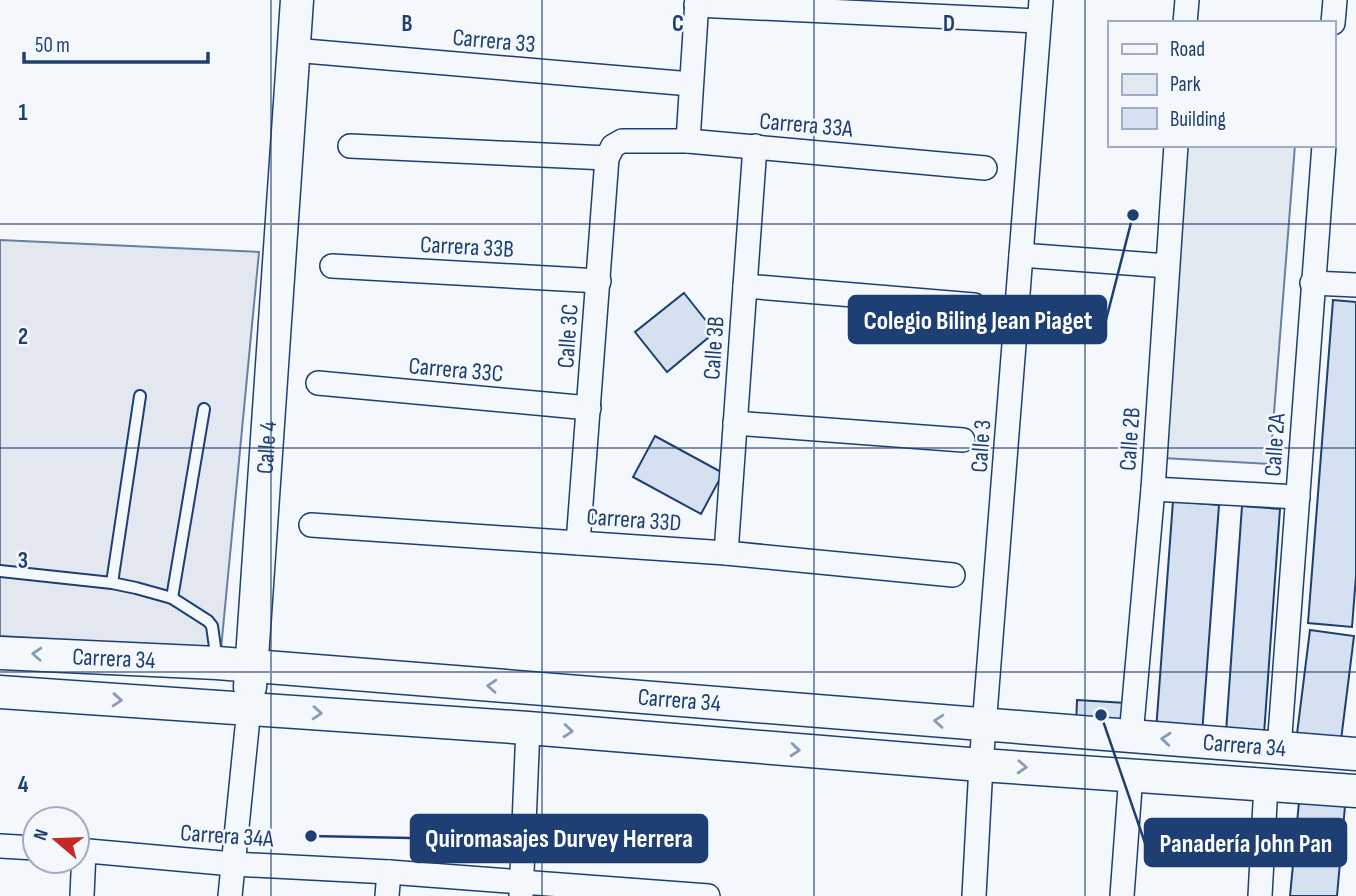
<svg xmlns="http://www.w3.org/2000/svg" width="1356" height="896" font-family="'Sofia Sans Condensed',sans-serif">
<style>
.green{fill:#e3e9f0;stroke:#687fa3;stroke-width:2}
.parking{fill:#e3e8f0;stroke:#687fa3;stroke-width:2}
.building{fill:#d5e0f0;stroke:#1d3f73;stroke-width:2}
.lines{fill:none;stroke-linecap:round;stroke-linejoin:round}
.lane-casing{stroke:#1d3f73;stroke-width:14}
.street-casing{stroke:#1d3f73;stroke-width:26}
.secondary-casing{stroke:#1d3f73;stroke-width:35}
.lane{stroke:#f4f7fb;stroke-width:10}
.street{stroke:#f4f7fb;stroke-width:23}
.secondary{stroke:#f4f7fb;stroke-width:32}
.oneway{stroke:#889bb7}
.grid{fill:none;stroke:#1d3f73;stroke-width:2;stroke-opacity:0.55}
.labels{text-anchor:middle;dominant-baseline:central;stroke-width:5;stroke-linejoin:round;paint-order:stroke}
.street-label{font-size:24px;fill:#1d3f73;stroke:#f4f7fb}
.grid-label{font-size:23px;text-anchor:middle;font-weight:bold;fill:#1d3f73;stroke:#f4f7fb;stroke-width:5;stroke-linejoin:round;paint-order:stroke}
.leader{fill:none;stroke:#1d3f73;stroke-width:2.5}
.callout-dot{fill:#1d3f73;stroke:#f4f7fb;stroke-width:2.5}
.callout{fill:#1d3f73;stroke:#1d3f73;stroke-width:2.5}
.callout-label{font-size:26px;text-anchor:middle;font-weight:bold;fill:#fff}
</style>
<rect width="100%" height="100%" fill="#f4f7fb"/>
<path class="green" d="M1184,145H1295L1270,464L1163,458Z"/>
<path class="parking" d="M0,240L259,252L221,649L0,636Z"/>
<g class="building">
<path d="M684,293L715,332L667,372L635,332Z"/>
<path d="M1333,300L1356,302V576L1352,627L1308,623Z"/>
<path d="M655,436L723,473L701,514L633,477Z"/>
<path d="M1173,501L1219,505L1202,734L1156,731Z"/>
<path d="M1242,506L1280,509L1264,734L1226,732Z"/>
<path d="M1310,630L1354,636L1341,740L1297,734Z"/>
<path d="M1077,700L1126,703L1124,729L1076,726Z"/>
<path d="M1299,802L1345,806L1337,896H1290Z"/>
</g>
<g class="lines">
<g class="lane-casing">
<g id="lane">
<path d="M0,571L112,583L136,588L172,598L208,621L212,626L217,661"/>
<path d="M112,583L140,396"/>
<path d="M172,598L204,409"/>
</g>
</g>
<g class="street-casing">
<g id="street">
<path d="M696,5L1039,21"/>
<path d="M1185,23L1187,0"/>
<path d="M1333,23L1335,0"/>
<path d="M293,50L691,84"/>
<path d="M688,141L697,0"/>
<path d="M350,146L607,158"/>
<path d="M1021,255L1167,266"/>
<path d="M332,266L599,281"/>
<path d="M1312,283L1356,285"/>
<path d="M745,286L974,305"/>
<path d="M318,383L589,408"/>
<path d="M735,423L963,440"/>
<path d="M1153,489L1298,497"/>
<path d="M311,525L726,553L953,575"/>
<path d="M578,543L607,158L613,146L622,141H688L985,168"/>
<path d="M726,553L755,146"/>
<path d="M1131,736L1153,489L1176,145"/>
<path d="M1279,748L1324,145"/>
<path d="M0,846L35,848"/>
<path d="M77,850L233,864L389,872L708,896"/>
<path d="M82,896L84,851"/>
<path d="M230,896L249,708"/>
<path d="M387,896L389,872"/>
<path d="M521,896L528,728"/>
<path d="M974,896L981,765L1041,0"/>
<path d="M1122,896L1131,774"/>
<path d="M1260,896L1266,784"/>
</g>
</g>
<g class="secondary-casing">
<g id="secondary">
<path id="s1" d="M0,653L217,663L1356,754"/>
<path id="s2" d="M250,687L297,0"/>
<path d="M0,692L528,728L981,765L1356,791"/>
</g>
</g>
<use href="#lane" class="lane"/>
<use href="#street" class="street"/>
<use href="#secondary" class="secondary"/>
</g>
<defs><path id="oneway-chevron" d="M-2-3.5L2.5 0L-2 3.5" fill="none" stroke-width="1.6" stroke-linecap="round" stroke-linejoin="round" transform="scale(1.75)"/></defs>
<g class="oneway">
<use href="#oneway-chevron" transform="translate(37 654) rotate(-177)"/>
<use href="#oneway-chevron" transform="translate(492 686) rotate(-176)"/>
<use href="#oneway-chevron" transform="translate(117 700) rotate(4)"/>
<use href="#oneway-chevron" transform="translate(317 713) rotate(4)"/>
<use href="#oneway-chevron" transform="translate(939 721) rotate(-176)"/>
<use href="#oneway-chevron" transform="translate(568 731) rotate(5)"/>
<use href="#oneway-chevron" transform="translate(1166 739) rotate(-175)"/>
<use href="#oneway-chevron" transform="translate(795 750) rotate(5)"/>
<use href="#oneway-chevron" transform="translate(1022 767) rotate(3)"/>
</g>
<path class="grid" d="M271,0V896M542,0V896M814,0V896M1085,0V896M0,224H1356M0,448H1356M0,672H1356"/>
<g class="labels">
<g class="street-label">
<text transform="translate(494 41) rotate(5)">Carrera 33</text>
<text transform="translate(806 125) rotate(5)">Carrera 33A</text>
<text transform="translate(467 247) rotate(3)">Carrera 33B</text>
<text transform="translate(568 336) rotate(-86)">Calle 3C</text>
<text transform="translate(714 348) rotate(-86)">Calle 3B</text>
<text transform="translate(456 370) rotate(5)">Carrera 33C</text>
<text transform="translate(1130 439) rotate(-86)">Calle 2B</text>
<text transform="translate(1275 445) rotate(-86)">Calle 2A</text>
<text transform="translate(981 446) rotate(-86)">Calle 3</text>
<text stroke="none"><textPath href="#s2" startOffset="240">Calle 4</textPath></text>
<text transform="translate(634 520) rotate(4)">Carrera 33D</text>
<text stroke="none"><textPath href="#s1" startOffset="114">Carrera 34</textPath></text>
<text stroke="none"><textPath href="#s1" startOffset="681">Carrera 34</textPath></text>
<text stroke="none"><textPath href="#s1" startOffset="1248">Carrera 34</textPath></text>
<text transform="translate(227 836) rotate(4)">Carrera 34A</text>
</g>
</g>
<g class="grid-label">
<text x="407" y="31">B</text>
<text x="678" y="31">C</text>
<text x="949" y="31">D</text>
<text x="23" y="120">1</text>
<text x="23" y="344">2</text>
<text x="23" y="568">3</text>
<text x="23" y="792">4</text>
</g>
<path class="leader" d="M1133 215L1106 320M311 836L411 838M1101 715L1145 843"/>
<g class="callout-dot">
<circle cx="1133" cy="215" r="7"/>
<circle cx="311" cy="836" r="7"/>
<circle cx="1101" cy="715" r="7"/>
</g>
<g class="callout">
<rect x="849" y="296" width="257" height="47" rx="7"/>
<rect x="411" y="815" width="296" height="47" rx="7"/>
<rect x="1145" y="819" width="201" height="47" rx="7"/>
</g>
<g class="callout-label">
<text x="978" y="329">Colegio Biling Jean Piaget</text>
<text x="559" y="847">Quiromasajes Durvey Herrera</text>
<text x="1246" y="852">Panadería John Pan</text>
</g>
<rect x="1108" y="21" width="228" height="126" fill="#f4f7fb" stroke="#9eadc5" stroke-width="2"/>
<rect x="1122" y="44" width="35" height="10" fill="#f4f7fb" stroke="#9eadc5" stroke-width="2"/>
<text x="1170" y="56" font-size="21" fill="#1d3f73">Road</text>
<rect x="1122" y="74" width="35" height="21" fill="#e3e9f0" stroke="#9eadc5" stroke-width="2"/>
<text x="1170" y="91" font-size="21" fill="#1d3f73">Park</text>
<rect x="1122" y="108" width="35" height="21" fill="#d5e0f0" stroke="#9eadc5" stroke-width="2"/>
<text x="1170" y="126" font-size="21" fill="#1d3f73">Building</text>
<g transform="translate(56 840) rotate(289)"><circle r="33" fill="#f4f7fb" stroke="#9eadc5" stroke-width="2"/>
<path d="M0-5L12 26L0 18L-12 26Z" fill="#c62828"/>
<text y="-10" font-size="19" font-weight="bold" text-anchor="middle" fill="#1d3f73">N</text>
</g>
<path d="M24 52v10h184v-10" fill="none" stroke="#1d3f73" stroke-width="3.5"/>
<text x="35" y="52" font-size="21" fill="#1d3f73" stroke="#f4f7fb" stroke-width="5" paint-order="stroke">50 m</text>
</svg>
